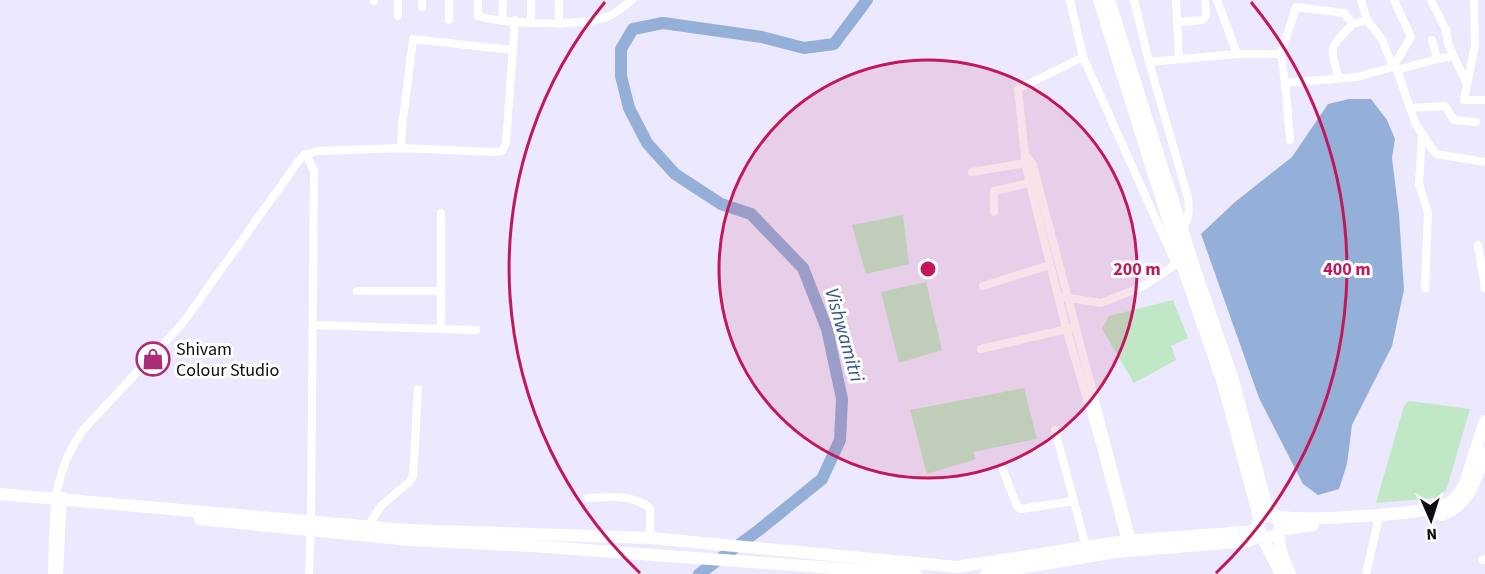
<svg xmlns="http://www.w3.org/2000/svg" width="1485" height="574" font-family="'Source Sans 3',sans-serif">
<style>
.green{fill:#c0e8c6}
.water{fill:#95b0d8}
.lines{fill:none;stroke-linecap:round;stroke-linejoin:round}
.river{stroke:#95b0d8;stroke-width:12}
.minor{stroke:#fff;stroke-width:8}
.secondary{stroke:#fff;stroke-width:12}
.ring{fill:none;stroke:#c2185b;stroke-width:3}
.labels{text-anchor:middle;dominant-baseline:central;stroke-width:6;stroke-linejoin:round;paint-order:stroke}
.poi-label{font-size:18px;fill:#0c0b13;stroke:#fff;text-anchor:start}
.water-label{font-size:20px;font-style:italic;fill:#35578c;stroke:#fff}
.centre{fill:#c2185b;stroke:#fff;stroke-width:3}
.ring-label{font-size:18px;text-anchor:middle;font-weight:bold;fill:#c2185b;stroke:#fff;stroke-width:6;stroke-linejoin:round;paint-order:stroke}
</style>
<rect width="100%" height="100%" fill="#ece8fd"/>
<g class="green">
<path d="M903,215L909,264L866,274L852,225Z"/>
<path d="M926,282L942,350L899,363L881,292Z"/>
<path d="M1173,300L1188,338L1171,346L1176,360L1134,383L1102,329L1109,316Z"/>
<path d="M1024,388L1037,439L973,452L976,459L927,474L910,410Z"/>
<path d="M1409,401L1470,409L1446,491L1441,496L1433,498L1376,503L1404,406Z"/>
</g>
<path class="water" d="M1349,99H1371L1387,120L1395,139L1392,158L1399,214L1404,290L1392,346L1352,425L1347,464L1339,489L1318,495L1303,484L1259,398L1201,234L1235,202L1292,157L1328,104Z"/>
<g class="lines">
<path class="river" d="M699,574L759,530L822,479L840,440L842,399L827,329L803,268L751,214L721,204L675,174L647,143L629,108L621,76V49L633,29L663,23L762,37L804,48L834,44L867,0"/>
<g class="minor">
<path d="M374,0V1"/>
<path d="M398,0V16"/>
<path d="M422,0V7"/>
<path d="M449,0V20"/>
<path d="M478,0V16C503,24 585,27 609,16C617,13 625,5 632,0"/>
<path d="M531,0V21"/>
<path d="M1070,0L1083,57L1176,264L1183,267"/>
<path d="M1134,0L1149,62L1188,198C1189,209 1190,219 1182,228"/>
<path d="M1176,0L1179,58"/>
<path d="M1217,0L1237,54"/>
<path d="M1361,0L1367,20"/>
<path d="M1394,0L1411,37L1393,67L1357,77L1285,83L1281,54L1296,7L1344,13L1353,24L1367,20L1382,39L1393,67L1397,70L1416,125L1436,154L1485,162"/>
<path d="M1431,0L1446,30L1448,44L1466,82"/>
<path d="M1474,0L1475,45L1464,100H1485"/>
<path d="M502,21L503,0"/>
<path d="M1179,22L1203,20L1206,15L1205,0"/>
<path d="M559,24V0"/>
<path d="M1432,40L1437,59"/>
<path d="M1083,57L1018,89L1026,166L1034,200L1066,328L1100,443L1127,545"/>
<path d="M1149,62L1237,54H1281"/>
<path d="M1397,70L1437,59L1453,56"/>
<path d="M1339,79C1329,45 1329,49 1353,24"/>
<path d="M1285,83L1290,140"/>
<path d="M1410,108L1445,106L1454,120L1476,122"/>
<path d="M1422,134L1419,184L1428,213L1425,288"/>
<path d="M401,148L402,127L413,39L513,50"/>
<path d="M306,154L314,171L311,521L309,574"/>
<path d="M1026,156L1033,165L1133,545"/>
<path d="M972,172L1026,163"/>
<path d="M994,212V191L1030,183"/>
<path d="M1478,245L1485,288"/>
<path d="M983,286L1050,265"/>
<path d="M357,291H440"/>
<path d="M1064,297L1101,303L1144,286L1176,264"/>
<path d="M314,325L476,330"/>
<path d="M441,328V213"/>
<path d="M981,349L1071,328"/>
<path d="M1055,430L1086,547"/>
<path d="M1003,470L1017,506L1021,509L1074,501"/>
<path d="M588,498C611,497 631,494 650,508V538"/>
<path d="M368,526L381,506L409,482L413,476L418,389"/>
<path d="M1482,560L1485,559"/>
<path d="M52,574C54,520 50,476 83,430L182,324L298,162L304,155L319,151L401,148L493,152L502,151L506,143L515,20"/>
<path d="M59,574L63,496"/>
<path d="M1366,574L1378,521"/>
</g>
<g class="secondary">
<path d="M1099,0L1183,267L1223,383L1257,509L1259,522"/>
<path d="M1109,0L1193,264L1233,380L1266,504C1270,510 1275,516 1279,522C1285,534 1270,540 1261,535L1257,525C1259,521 1261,517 1266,516C1274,514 1285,518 1294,518C1321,519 1429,515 1449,503C1455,499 1460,492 1464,486L1485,421"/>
<path d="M0,494L408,530L650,538L957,567L1125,541L1246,532L1258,529"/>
<path d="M1441,515C1471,504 1475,480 1485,453"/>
<path d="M200,519L410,540L532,546L916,574"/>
<path d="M986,574L1115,552L1249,541L1261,535L1281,574"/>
<path d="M1290,574C1284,560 1277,546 1279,530L1313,525"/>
</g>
</g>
<circle cx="928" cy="269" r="209" fill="#c2185b" fill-opacity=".12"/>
<g class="ring">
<circle cx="928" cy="269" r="209"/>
<path d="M640 573A419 419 0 0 1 605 2M1251 2A419 419 0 0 1 1216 573"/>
</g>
<defs>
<g id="shop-ring" transform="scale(1.725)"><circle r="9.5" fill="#fff" stroke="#ad2c79" stroke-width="1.5"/><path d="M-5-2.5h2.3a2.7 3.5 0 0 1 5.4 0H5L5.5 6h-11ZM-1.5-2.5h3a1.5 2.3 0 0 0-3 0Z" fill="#ad2c79"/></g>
</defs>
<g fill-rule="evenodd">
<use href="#shop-ring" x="153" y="359"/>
</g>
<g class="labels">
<g class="poi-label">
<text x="176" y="349">Shivam<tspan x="176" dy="21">Colour Studio</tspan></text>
</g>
<g class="water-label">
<text transform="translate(844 335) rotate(74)">Vishwamitri</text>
</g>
</g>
<circle cx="928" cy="269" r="9" class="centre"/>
<g class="ring-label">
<text x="1137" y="275">200 m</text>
<text x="1347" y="275">400 m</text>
</g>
<g transform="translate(1431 520) rotate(177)" stroke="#ffffff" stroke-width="4.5" paint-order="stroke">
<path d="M0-4.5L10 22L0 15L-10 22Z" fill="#0c0b13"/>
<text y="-9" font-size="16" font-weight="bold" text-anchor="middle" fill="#0c0b13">N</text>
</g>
</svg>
